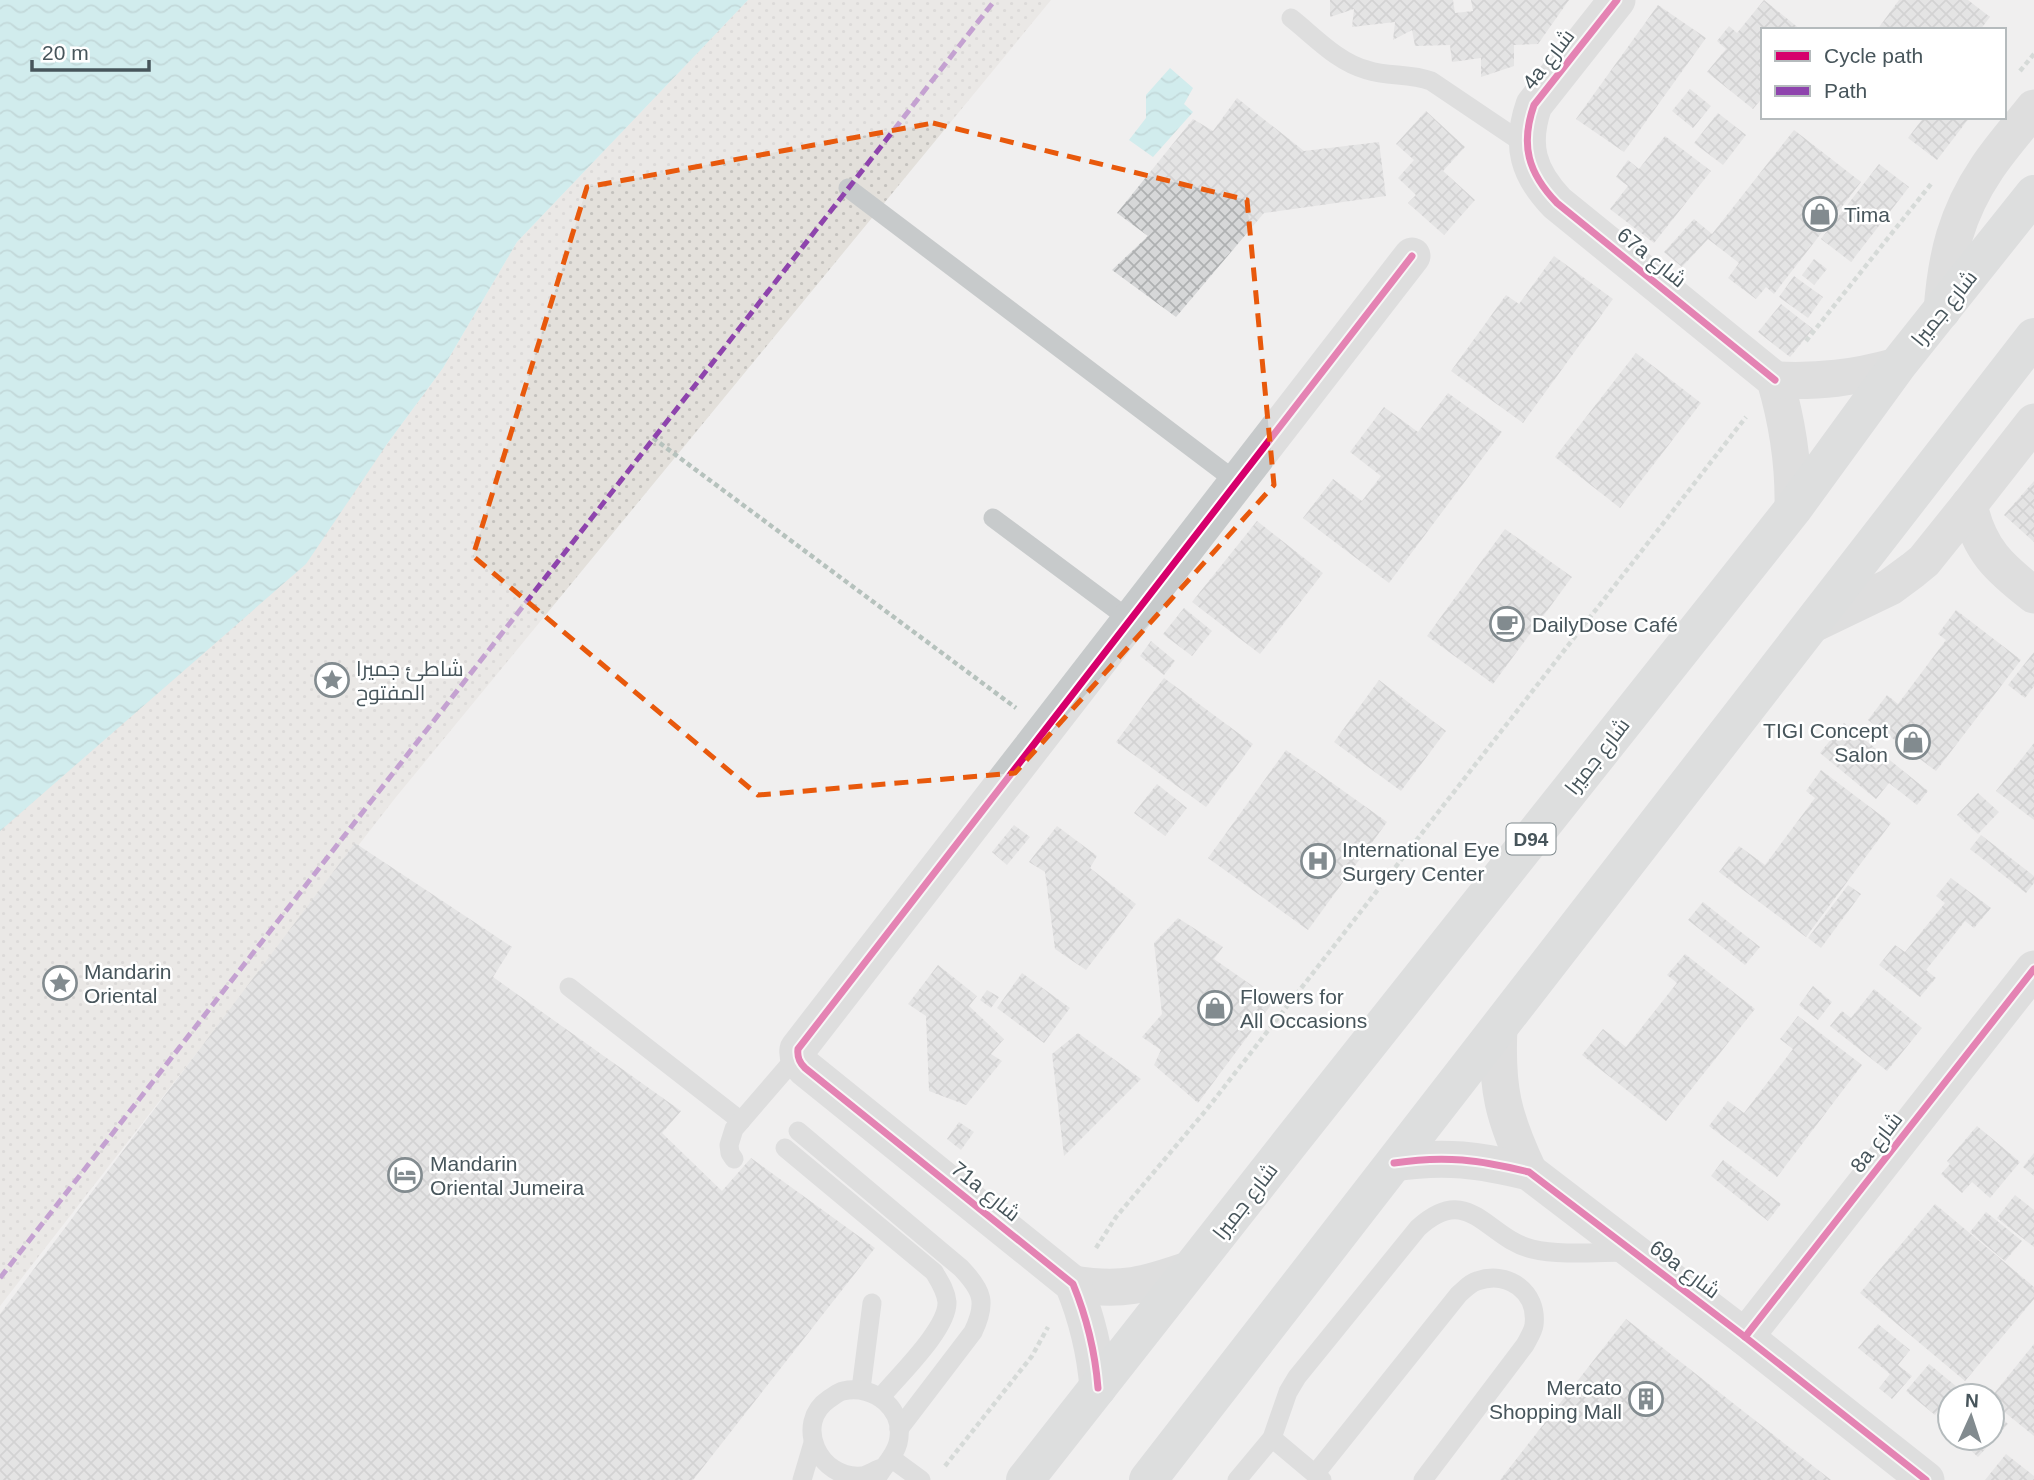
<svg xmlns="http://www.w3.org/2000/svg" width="2034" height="1480" font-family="Arial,Cairo,sans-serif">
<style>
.sand{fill:url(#sand-dots)}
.water{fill:url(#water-waves)}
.building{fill:url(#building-cross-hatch)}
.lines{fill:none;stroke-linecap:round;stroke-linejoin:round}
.path{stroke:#b6c2bd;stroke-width:4.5;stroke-dasharray:5 3.5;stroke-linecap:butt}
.lane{stroke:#c7cacb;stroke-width:19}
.street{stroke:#c7cacb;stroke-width:37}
.primary{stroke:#c5c9cb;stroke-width:38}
.quiet{stroke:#8e44ad;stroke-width:5;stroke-dasharray:10 5;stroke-linecap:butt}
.cycleway-casing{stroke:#fff;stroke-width:11}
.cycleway{stroke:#d6006c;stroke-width:7}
.marked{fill:none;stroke:#e8590c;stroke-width:5;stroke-dasharray:14 9;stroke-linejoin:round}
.labels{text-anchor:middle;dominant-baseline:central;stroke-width:5;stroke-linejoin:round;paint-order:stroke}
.shield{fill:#fff;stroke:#7e888c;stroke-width:2}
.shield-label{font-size:19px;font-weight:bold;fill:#47555b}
.street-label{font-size:21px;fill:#47555b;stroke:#fff}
.poi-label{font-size:21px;fill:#47555b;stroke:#fff;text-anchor:start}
</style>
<defs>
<pattern id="sand-dots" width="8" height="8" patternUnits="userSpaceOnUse" patternTransform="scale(1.75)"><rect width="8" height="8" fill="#e3e0db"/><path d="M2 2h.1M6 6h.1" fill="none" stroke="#c4c2be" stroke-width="1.8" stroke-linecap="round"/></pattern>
<pattern id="water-waves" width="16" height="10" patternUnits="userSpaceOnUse" patternTransform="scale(1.75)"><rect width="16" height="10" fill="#aae8eb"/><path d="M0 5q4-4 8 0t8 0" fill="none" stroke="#8cbfc1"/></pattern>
<pattern id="building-cross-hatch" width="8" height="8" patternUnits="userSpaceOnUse" patternTransform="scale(1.75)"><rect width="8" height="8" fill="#d6d7d8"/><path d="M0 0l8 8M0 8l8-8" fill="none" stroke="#afb1b2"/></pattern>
</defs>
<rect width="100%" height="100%" fill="#f0efef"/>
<path class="sand" d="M748,0H1051L396,797L0,1306V828L387,444L443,368L517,242Z"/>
<g class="water">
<path d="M0,0H748L517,242L443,368L387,444L306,564L0,831Z"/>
<path d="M1170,68L1193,88L1184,104L1193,112L1153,157L1129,140L1146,118V95Z"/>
</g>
<g class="building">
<path d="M1330,0H1453L1455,13L1473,11L1471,0H1569L1538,44L1514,45V66L1481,77V58L1452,62L1450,45L1415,46L1412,30L1393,40L1395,22L1352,27L1354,9L1330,17Z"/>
<path d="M1764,0L1801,30H1763V97L1753,109L1707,72L1726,49L1717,41L1729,26L1737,33Z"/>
<path d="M1899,0H1968L1990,17L1980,30H1877Z"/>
<path d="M1658,5L1706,38L1624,152L1576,119Z"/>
<path d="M1690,89L1711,106L1693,128L1672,111Z"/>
<path d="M1237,98L1304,151L1379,142L1386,196L1264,213L1176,317L1112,270L1148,236L1117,213L1193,119L1213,131Z"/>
<path d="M1426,111L1465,147L1443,171L1475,200L1444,235L1408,203L1416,195L1398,178L1414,160L1396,144Z"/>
<path d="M1718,113L1746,135L1723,165L1694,143Z"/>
<path d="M1924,117H1970L1937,160L1908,138Z"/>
<path d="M1794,130L1861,182L1774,294L1766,287L1756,299L1728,278L1739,263L1708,239L1682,267L1664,252L1694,219L1712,234Z"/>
<path d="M1665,136L1711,171L1654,243L1610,209L1628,186L1616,177L1628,160L1639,169Z"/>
<path d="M1879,164L1909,187L1851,262L1821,239Z"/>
<path d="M1554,256L1613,299L1523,423L1451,371L1506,295L1519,304Z"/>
<path d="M1814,259L1827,269L1814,285L1802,275Z"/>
<path d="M1794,276L1823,297L1808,318L1779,297Z"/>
<path d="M1781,304L1813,329L1790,357L1758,332Z"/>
<path d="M1636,353L1701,403L1620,508L1555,457Z"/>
<path d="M1448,393L1502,432L1389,583L1303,518L1333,479L1362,501L1381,476L1350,452L1384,407L1418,432Z"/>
<path d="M2034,481V542L2004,515Z"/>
<path d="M1257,521L1323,573L1260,654L1192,602Z"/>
<path d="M1505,529L1572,577L1493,684L1427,636Z"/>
<path d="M1184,608L1212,631L1192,656L1163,634Z"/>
<path d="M1956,610L2021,660L1936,771L1868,720L1887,695L1898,704L1946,640L1938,634Z"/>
<path d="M1151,641L1175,661L1164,675L1140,656Z"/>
<path d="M2034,652V686L2025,698L2008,685Z"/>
<path d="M1164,678L1253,744L1206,807L1116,742Z"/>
<path d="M1379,680L1446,731L1401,791L1334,742Z"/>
<path d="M1844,723L1928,791L1917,805L1889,783L1876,799L1820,753Z"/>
<path d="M2034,743V820L1996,791Z"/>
<path d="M1286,750L1387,822L1308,930L1208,858Z"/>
<path d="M1821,770L1891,823L1806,937L1719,872L1739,846L1765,865L1815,798L1806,791Z"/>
<path d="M1157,784L1187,808L1165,836L1134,813Z"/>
<path d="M1978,793L1999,812L1978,834L1957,815Z"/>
<path d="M1014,825L1030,837L1007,865L992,852Z"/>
<path d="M1057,826L1097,856L1090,868L1136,904L1086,970L1055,949L1045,872L1029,862Z"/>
<path d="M1981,835L2034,876V883L2026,893L1970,849Z"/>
<path d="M355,843L512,947L493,977L681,1111L662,1133L722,1191L751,1158L875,1248L693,1480H0V1314Z"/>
<path d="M1951,878L1991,908L1974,928L1965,921L1926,970L1936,978L1920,997L1879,965L1895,945L1905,952L1945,903L1936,896Z"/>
<path d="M1848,885L1861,894L1821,948L1808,938Z"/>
<path d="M1703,902L1760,947L1745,965L1688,920Z"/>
<path d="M1178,918L1223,947L1214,959L1274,1001L1198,1103L1154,1065L1161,1050L1142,1037L1162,1014L1154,943Z"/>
<path d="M1685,954L1755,1009L1666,1121L1582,1055L1603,1029L1626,1047L1677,983L1667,975Z"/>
<path d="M938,965L977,996L969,1006L1004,1039L991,1054L1002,1061L966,1105L929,1091L926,1016L908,1004Z"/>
<path d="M1022,973L1070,1008L1044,1043L997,1008Z"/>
<path d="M1813,986L1832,1002L1818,1020L1799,1005Z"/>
<path d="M1874,989L1922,1028L1887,1071L1830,1026L1842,1011L1851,1018Z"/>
<path d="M987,990L999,997L991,1008L980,1000Z"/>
<path d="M1798,1016L1862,1065L1777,1177L1709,1126L1728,1101L1744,1113L1793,1049L1780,1039Z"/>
<path d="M1078,1033L1141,1079L1064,1156L1052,1054Z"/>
<path d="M959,1122L974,1132L961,1150L947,1139Z"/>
<path d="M1977,1126L2020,1162L1990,1198L1972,1182L1962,1193L1941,1174L1950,1164L1947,1161Z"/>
<path d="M2034,1153V1176L2023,1167Z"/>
<path d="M1723,1160L1781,1204L1768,1221L1711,1176Z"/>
<path d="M2015,1195L2034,1210V1247L1997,1218Z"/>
<path d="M1935,1204L2034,1287V1299L1965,1381L1860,1293Z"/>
<path d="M1986,1212L2022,1241L2005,1261L1970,1232Z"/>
<path d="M1626,1319L1831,1480H1500Z"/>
<path d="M1878,1324L1910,1350L1898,1365L1912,1376L1892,1399L1879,1388L1890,1374L1858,1348Z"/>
<path d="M2034,1344V1436L1992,1402V1396Z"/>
<path d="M1929,1364L1957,1387L1935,1415L1906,1391Z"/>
<path d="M1992,1409L2008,1424L1978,1457L1957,1438H1992Z"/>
<path d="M2006,1454L2034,1476V1480H1985Z"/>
</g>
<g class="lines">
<g class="path">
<path d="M2020,71L2034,54"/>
<path d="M1806,341L1931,184"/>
<path d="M653,438L1016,708"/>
<path d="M1096,1248L1116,1217L1207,1109L1746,417"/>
<path d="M945,1466L1032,1356L1048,1327"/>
</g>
<g class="lane">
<path d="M1291,18C1314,36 1337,62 1367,70C1388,77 1410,73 1431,81L1529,147"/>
<path d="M848,188L1237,482"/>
<path d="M993,518L1130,620"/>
<path d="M569,987L741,1121"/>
<path d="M798,1131L961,1268C983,1291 987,1303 973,1332L899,1429"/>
<path d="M785,1148L934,1272C940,1282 946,1291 947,1302C948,1329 898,1376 881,1397"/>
<path d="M734,1159L730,1153L729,1145L734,1129L797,1056"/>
<path d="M861,1389L872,1303"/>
<path d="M1272,1438L1322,1480"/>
<path d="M891,1458L921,1480"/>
<path d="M1315,1474L1459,1294C1465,1289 1470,1283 1477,1281C1508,1270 1538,1292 1534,1325C1533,1332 1528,1339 1525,1345L1423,1480"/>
<path d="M802,1480L813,1443"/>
<path d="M876,1480C882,1467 894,1458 898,1443C906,1410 875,1384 843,1391C838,1392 834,1396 829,1399C793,1423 819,1480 862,1476C868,1475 875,1470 882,1468"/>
<path d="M1237,1480L1272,1438L1288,1392L1297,1377L1418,1228C1469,1181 1486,1238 1532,1249C1561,1256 1599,1252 1629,1252"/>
</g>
<g class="street">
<path d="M1617,0L1534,105C1520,145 1528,173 1557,203L1775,380C1788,424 1794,463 1793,509"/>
<path d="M1942,311C1946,256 1956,214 1987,168C2001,147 2019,127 2034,108"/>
<path d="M1775,380C1820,382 1853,378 1897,366"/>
<path d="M1969,505C1979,550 1999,568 2034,595"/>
<path d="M1811,625L1890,587L1913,570L1924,561L1969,505L2034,422"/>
<path d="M1499,1028C1496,1088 1503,1117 1529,1172"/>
<path d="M1394,1163C1445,1155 1480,1160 1529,1172L1745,1337L1926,1480"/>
<path d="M1073,1284C1122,1292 1145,1285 1191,1269"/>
<path d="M1745,1337L2034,969"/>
<path d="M1098,1388C1095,1351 1087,1318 1073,1284L805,1068C799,1062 797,1057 798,1049L1412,256"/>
</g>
<g class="primary">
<path d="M1025,1480L1289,1144L1793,509L1897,366L2034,194"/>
<path d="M1148,1480L2034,337"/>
</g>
<path class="quiet" d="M0,1278L995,0"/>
<g class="cycleway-casing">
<g id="cycleway">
<path d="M1617,0L1534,105C1520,145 1528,173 1557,203L1775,380"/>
<path d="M1394,1163C1445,1155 1480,1160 1529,1172L1745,1337L1926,1480"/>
<path d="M1745,1337L2034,969"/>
<path d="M1098,1388C1095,1351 1087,1318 1073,1284L805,1068C799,1062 797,1057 798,1049L1412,256"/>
</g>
</g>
<use href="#cycleway" class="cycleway"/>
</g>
<path d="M0 0H2034V1480H0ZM933,123L1247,200L1274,485L1015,773L758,795L473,556L587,187Z" fill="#f0efef" fill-opacity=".55" fill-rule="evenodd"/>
<path class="marked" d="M933,123L1247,200L1274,485L1015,773L758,795L473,556L587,187Z"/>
<defs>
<g id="shop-ring" transform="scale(1.75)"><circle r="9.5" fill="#fff" stroke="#828b8f" stroke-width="1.5"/><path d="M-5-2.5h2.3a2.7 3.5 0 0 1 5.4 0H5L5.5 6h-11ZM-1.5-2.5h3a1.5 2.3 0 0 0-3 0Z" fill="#828b8f"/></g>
<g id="cafe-ring" transform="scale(1.75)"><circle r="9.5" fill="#fff" stroke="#828b8f" stroke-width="1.5"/><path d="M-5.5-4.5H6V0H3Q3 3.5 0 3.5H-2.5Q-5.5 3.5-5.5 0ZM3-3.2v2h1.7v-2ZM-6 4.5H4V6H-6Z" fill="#828b8f"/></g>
<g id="sight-ring" transform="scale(1.75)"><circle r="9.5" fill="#fff" stroke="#828b8f" stroke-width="1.5"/><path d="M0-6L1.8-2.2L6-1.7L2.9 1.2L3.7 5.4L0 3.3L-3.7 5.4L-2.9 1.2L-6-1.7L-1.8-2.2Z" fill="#828b8f"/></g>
<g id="hospital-ring" transform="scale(1.75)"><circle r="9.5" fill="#fff" stroke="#828b8f" stroke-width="1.5"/><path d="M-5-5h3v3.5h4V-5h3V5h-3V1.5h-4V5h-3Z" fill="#828b8f"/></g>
<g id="hotel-ring" transform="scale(1.75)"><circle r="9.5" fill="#fff" stroke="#828b8f" stroke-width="1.5"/><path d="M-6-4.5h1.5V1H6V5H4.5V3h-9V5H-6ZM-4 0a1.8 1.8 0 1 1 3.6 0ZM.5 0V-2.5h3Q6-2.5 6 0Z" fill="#828b8f"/></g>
<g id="building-ring" transform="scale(1.75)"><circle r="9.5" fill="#fff" stroke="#828b8f" stroke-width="1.5"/><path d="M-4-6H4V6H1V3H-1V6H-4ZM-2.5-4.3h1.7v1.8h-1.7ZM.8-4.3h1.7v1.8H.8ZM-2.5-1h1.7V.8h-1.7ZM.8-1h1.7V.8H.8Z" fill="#828b8f"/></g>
</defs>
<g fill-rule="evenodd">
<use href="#shop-ring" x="1820" y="214"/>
<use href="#cafe-ring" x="1507" y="624"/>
<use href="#sight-ring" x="332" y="680"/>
<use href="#shop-ring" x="1913" y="742"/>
<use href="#hospital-ring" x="1318" y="861"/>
<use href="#sight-ring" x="60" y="983"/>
<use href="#shop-ring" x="1215" y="1008"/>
<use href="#hotel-ring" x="405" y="1175"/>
<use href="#building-ring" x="1646" y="1399"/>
</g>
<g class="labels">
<rect class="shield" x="1506.5" y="823.5" width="49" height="31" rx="5"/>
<g class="shield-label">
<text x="1531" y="839">D94</text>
</g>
<g class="street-label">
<text transform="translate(1548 59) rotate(-52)">4a شارع</text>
<text transform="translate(1652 257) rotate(39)">67a شارع</text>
<text transform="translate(1944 308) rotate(-51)">شارع جميرا</text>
<text transform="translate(1597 756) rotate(-52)">شارع جميرا</text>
<text transform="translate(1876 1142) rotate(-52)">8a شارع</text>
<text transform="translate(986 1191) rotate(39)">71a شارع</text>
<text transform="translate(1245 1201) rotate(-52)">شارع جميرا</text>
<text transform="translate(1685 1269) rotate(37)">69a شارع</text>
</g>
<g class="poi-label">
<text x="1844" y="214">Tima</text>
<text x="1532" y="624">DailyDose Café</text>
<text x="356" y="668">شاطئ جميرا<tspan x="356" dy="24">المفتوح</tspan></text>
<text x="1888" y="730" text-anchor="end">TIGI Concept<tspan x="1888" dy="24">Salon</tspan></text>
<text x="1342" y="849">International Eye<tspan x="1342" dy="24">Surgery Center</tspan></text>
<text x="84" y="971">Mandarin<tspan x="84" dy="24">Oriental</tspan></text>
<text x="1240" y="996">Flowers for<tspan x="1240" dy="24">All Occasions</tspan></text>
<text x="430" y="1163">Mandarin<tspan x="430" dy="24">Oriental Jumeira</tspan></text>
<text x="1622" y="1387" text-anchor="end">Mercato<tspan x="1622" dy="24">Shopping Mall</tspan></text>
</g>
</g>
<rect x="1761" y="28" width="245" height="91" fill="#ffffff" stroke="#b5bbbd" stroke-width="2"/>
<rect x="1775" y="51" width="35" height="10" fill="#d6006c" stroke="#b5bbbd" stroke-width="2"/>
<text x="1824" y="63" font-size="21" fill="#47555b">Cycle path</text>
<rect x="1775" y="86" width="35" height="10" fill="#8e44ad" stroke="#b5bbbd" stroke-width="2"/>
<text x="1824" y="98" font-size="21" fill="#47555b">Path</text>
<g transform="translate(1971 1417) rotate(3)"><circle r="33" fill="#ffffff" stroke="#b5bbbd" stroke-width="2"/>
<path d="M0-5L12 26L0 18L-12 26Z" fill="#828b8f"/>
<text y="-10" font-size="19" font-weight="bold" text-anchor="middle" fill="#47555b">N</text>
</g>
<path d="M32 60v10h117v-10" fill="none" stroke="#47555b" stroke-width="3.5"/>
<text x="42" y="60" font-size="21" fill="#47555b" stroke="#ffffff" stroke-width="5" paint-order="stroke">20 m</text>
</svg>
